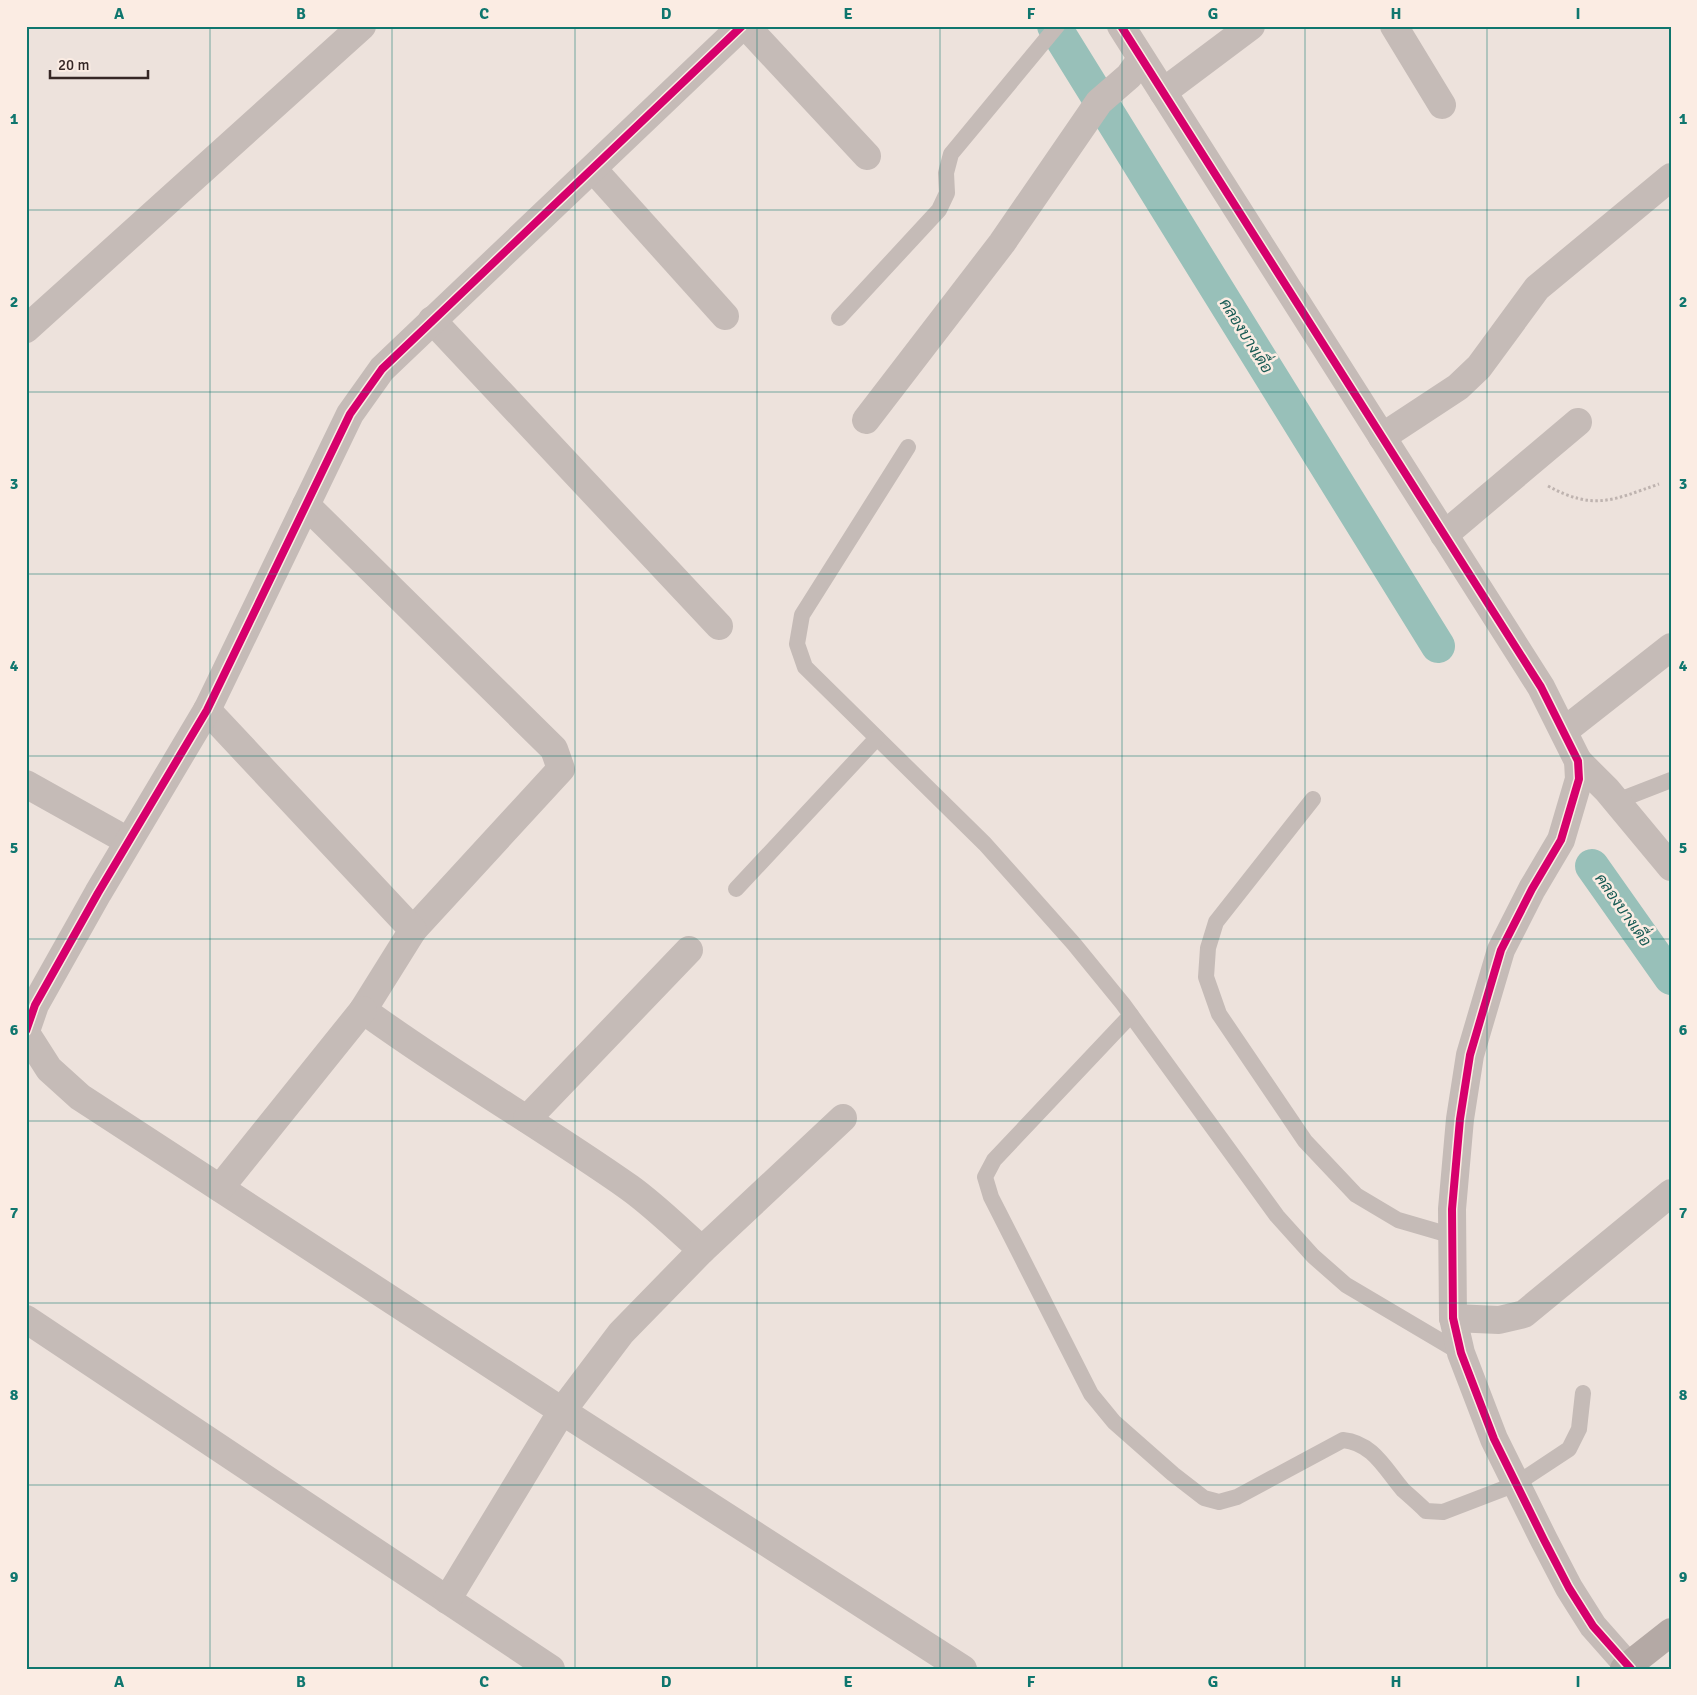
<svg xmlns="http://www.w3.org/2000/svg" width="1697" height="1695" font-family="Signika,Sarabun,sans-serif">
<style>
.lines{fill:none;stroke-linecap:round;stroke-linejoin:round}
.canal{stroke:#98c0b9;stroke-width:34}
.path{stroke:#beb3af;stroke-width:3;stroke-dasharray:2.5 2.5;stroke-linecap:butt}
.service{stroke:#c5bbb7;stroke-width:16}
.minor{stroke:#c5bbb7;stroke-width:28}
.primary{stroke:#b4a9a5;stroke-width:28}
.cycleway-casing{stroke:#fbece3;stroke-width:11}
.cycleway{stroke:#d6006c;stroke-width:8}
.grid{fill:none;stroke:#0f766e;stroke-width:1;stroke-opacity:0.55}
.labels{text-anchor:middle;dominant-baseline:central;stroke-width:5;stroke-linejoin:round;paint-order:stroke}
.water-label{font-size:16px;font-style:italic;fill:#175a53;stroke:#fbece3}
.neatline{fill:none;stroke:#0f766e;stroke-width:2}
.grid-label{font-size:16px;text-anchor:middle;font-weight:bold;fill:#0f766e}
</style>
<rect width="100%" height="100%" fill="#ede2dc"/>
<g class="lines">
<g class="canal">
<path d="M1054,26L1438,646"/>
<path d="M1592,866L1671,978"/>
</g>
<path class="path" d="M1548,486C1594,511 1613,500 1659,484"/>
<g class="service">
<path d="M839,318L939,210L947,193L946,173L951,154L1057,26"/>
<path d="M908,447L802,615L797,644L805,667L985,844L1074,944L1123,1004L1277,1216L1313,1256L1346,1285L1461,1353"/>
<path d="M1313,799L1216,922L1208,948L1206,977L1219,1014L1305,1141L1356,1195L1398,1220L1453,1236"/>
<path d="M1617,801L1671,780"/>
<path d="M736,889L877,738"/>
<path d="M1131,1015L994,1160L985,1177L991,1197L1091,1394L1114,1422L1173,1474L1204,1498L1219,1502L1237,1497L1343,1440C1373,1443 1385,1469 1403,1490C1411,1497 1419,1504 1426,1511L1443,1512L1516,1484L1569,1449L1579,1429L1583,1393"/>
</g>
<g class="minor">
<path d="M746,26L867,156"/>
<path d="M1121,26L1541,687L1578,761L1579,779L1561,840L1532,889L1501,950L1470,1055L1460,1119L1452,1209L1453,1318L1461,1353L1494,1439L1544,1540L1569,1588L1593,1626L1631,1669"/>
<path d="M1394,26L1442,105"/>
<path d="M1163,92L1251,26"/>
<path d="M593,169L725,316"/>
<path d="M432,320L719,626"/>
<path d="M26,329L362,26"/>
<path d="M866,420L1002,243L1099,102L1129,76L1141,59"/>
<path d="M1382,437L1458,387L1479,367L1537,288L1671,177"/>
<path d="M306,505L554,749L561,769L413,930"/>
<path d="M1444,535L1578,422"/>
<path d="M207,710L413,930L363,1010C449,1073 542,1126 630,1188C655,1206 678,1229 702,1250"/>
<path d="M1564,731L1671,647"/>
<path d="M1578,761L1607,790L1671,867"/>
<path d="M26,784L128,841"/>
<path d="M26,1031L35,1005L98,893L207,710L350,414L382,369L742,26"/>
<path d="M26,1033L49,1069L80,1097L562,1411L963,1669"/>
<path d="M527,1119L689,950"/>
<path d="M220,1188L363,1010"/>
<path d="M1453,1318L1499,1320L1524,1314L1671,1193"/>
<path d="M26,1319L551,1669"/>
<path d="M447,1600L562,1411L621,1333L702,1250L843,1118"/>
</g>
<path class="primary" d="M1624,1669L1671,1632"/>
<g class="cycleway-casing">
<g id="cycleway">
<path d="M1121,26L1541,687L1578,761L1579,779L1561,840L1532,889L1501,950L1470,1055L1460,1119L1452,1209L1453,1318L1461,1353L1494,1439L1544,1540L1569,1588L1593,1626L1631,1669"/>
<path d="M26,1031L35,1005L98,893L207,710L350,414L382,369L742,26"/>
</g>
</g>
<use href="#cycleway" class="cycleway"/>
</g>
<path class="grid" d="M210,26V1669M392,26V1669M575,26V1669M757,26V1669M940,26V1669M1122,26V1669M1305,26V1669M1487,26V1669M26,210H1671M26,392H1671M26,574H1671M26,756H1671M26,939H1671M26,1121H1671M26,1303H1671M26,1485H1671"/>
<g class="labels">
<g class="water-label">
<text transform="translate(1246 336) rotate(58)">คลองบางเดื่อ</text>
<text transform="translate(1623 910) rotate(55)">คลองบางเดื่อ</text>
</g>
</g>
<rect width="1697" height="1695" fill="none" stroke="#fbece3" stroke-width="55"/>
<path d="M50 70v8h98v-8" fill="none" stroke="#362725" stroke-width="2.5"/>
<text x="58" y="70" font-size="15" fill="#362725" stroke="#fbece3" stroke-width="4" paint-order="stroke">20 m</text>
<rect x="28" y="28" width="1642" height="1640" class="neatline"/>
<g class="grid-label">
<text x="119" y="19">A</text>
<text x="301" y="19">B</text>
<text x="484" y="19">C</text>
<text x="666" y="19">D</text>
<text x="848" y="19">E</text>
<text x="1031" y="19">F</text>
<text x="1213" y="19">G</text>
<text x="1396" y="19">H</text>
<text x="1578" y="19">I</text>
<text x="14" y="124">1</text>
<text x="1683" y="124">1</text>
<text x="14" y="307">2</text>
<text x="1683" y="307">2</text>
<text x="14" y="489">3</text>
<text x="1683" y="489">3</text>
<text x="14" y="671">4</text>
<text x="1683" y="671">4</text>
<text x="14" y="853">5</text>
<text x="1683" y="853">5</text>
<text x="14" y="1035">6</text>
<text x="1683" y="1035">6</text>
<text x="14" y="1218">7</text>
<text x="1683" y="1218">7</text>
<text x="14" y="1400">8</text>
<text x="1683" y="1400">8</text>
<text x="14" y="1582">9</text>
<text x="1683" y="1582">9</text>
<text x="119" y="1687">A</text>
<text x="301" y="1687">B</text>
<text x="484" y="1687">C</text>
<text x="666" y="1687">D</text>
<text x="848" y="1687">E</text>
<text x="1031" y="1687">F</text>
<text x="1213" y="1687">G</text>
<text x="1396" y="1687">H</text>
<text x="1578" y="1687">I</text>
</g>
</svg>
